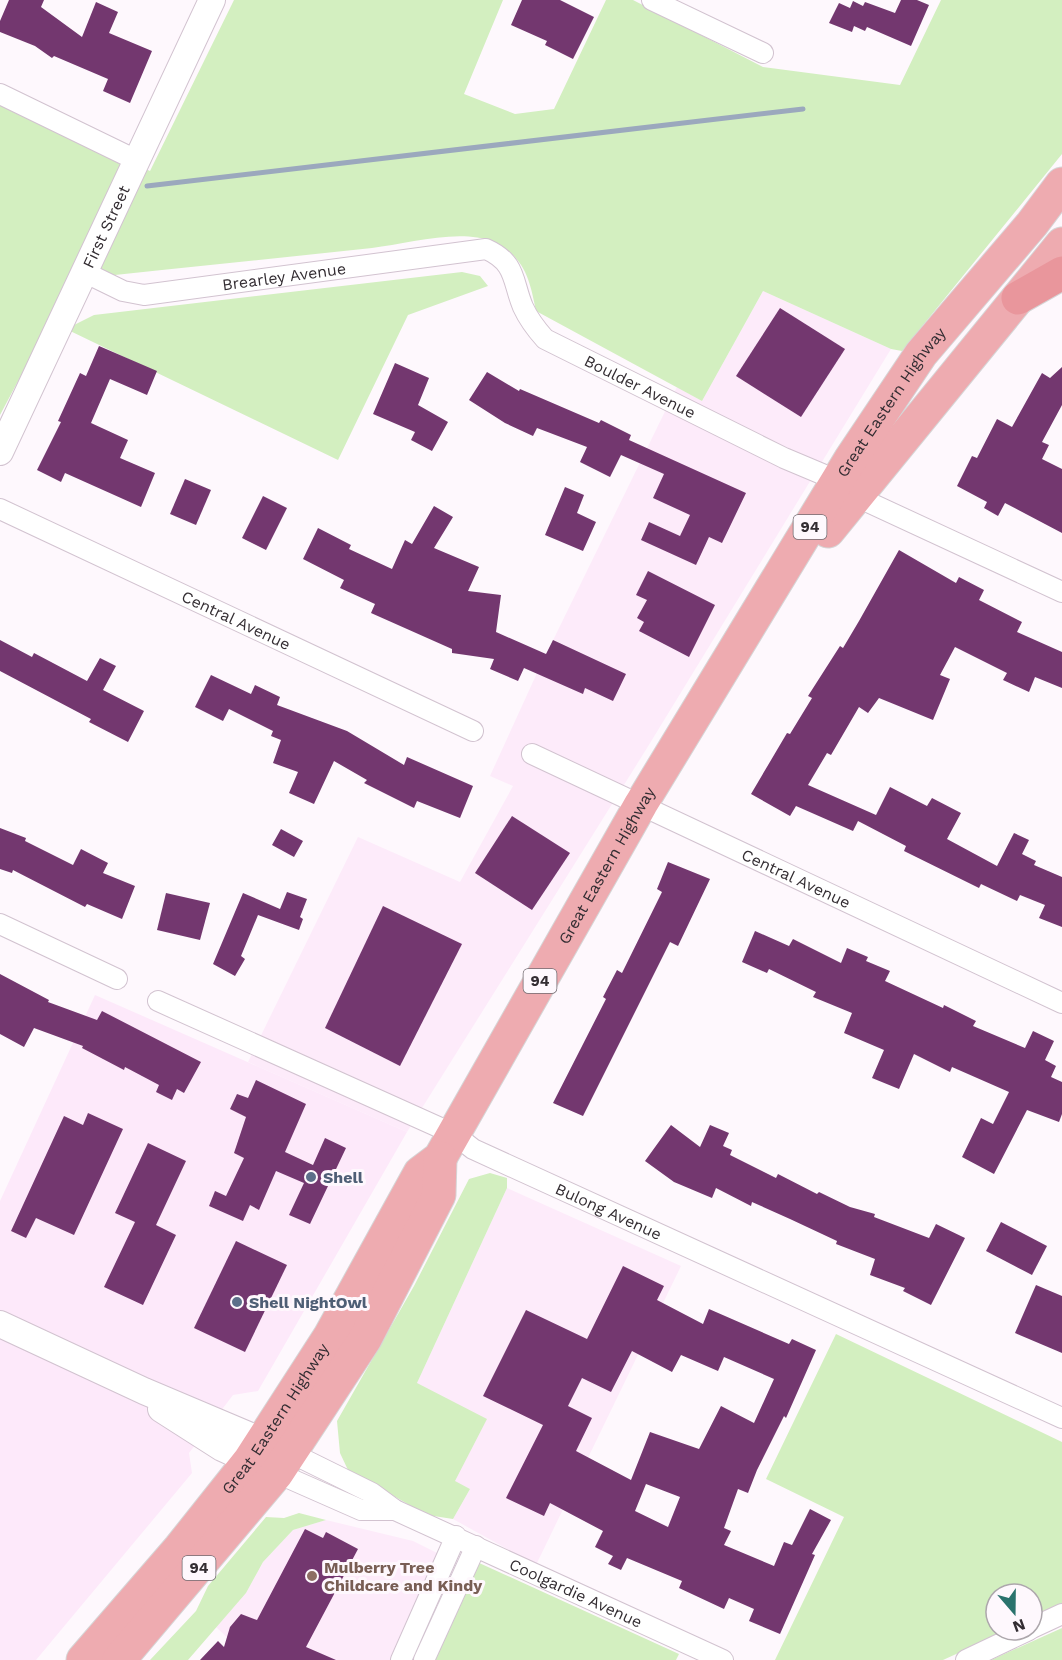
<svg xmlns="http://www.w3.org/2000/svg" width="1062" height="1660" font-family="'Work Sans',sans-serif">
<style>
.built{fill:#fdebfa}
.industrial{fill:#fde9fa}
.green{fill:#d3efc0}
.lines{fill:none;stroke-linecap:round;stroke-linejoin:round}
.stream{stroke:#9ba8bd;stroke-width:5}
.building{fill:#73376f;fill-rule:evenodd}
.minor-casing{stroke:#d2c3d0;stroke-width:22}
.tertiary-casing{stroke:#d2c3d0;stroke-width:28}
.trunk-casing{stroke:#d6d5d6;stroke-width:35}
.motorway-casing{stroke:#d6d5d6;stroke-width:35}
.minor{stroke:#fff;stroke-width:20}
.tertiary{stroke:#fff;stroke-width:26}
.trunk{stroke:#eeabb0;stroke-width:33}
.motorway{stroke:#e9969c;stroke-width:33}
.service-dot{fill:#5c6f8a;stroke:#fef8fd;stroke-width:2}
.education-dot{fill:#8d6e63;stroke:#fef8fd;stroke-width:2}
.labels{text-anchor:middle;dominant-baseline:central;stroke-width:6;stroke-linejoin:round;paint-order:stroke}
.shield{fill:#fef8fd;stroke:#706a6f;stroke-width:1.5}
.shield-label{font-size:15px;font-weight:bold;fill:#332d32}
.street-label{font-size:16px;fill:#332d32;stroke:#fef8fd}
.service-label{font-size:16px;font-weight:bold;fill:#4e5e75;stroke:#fef8fd;text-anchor:start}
.education-label{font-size:16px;font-weight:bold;fill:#785e54;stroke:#fef8fd;text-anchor:start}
</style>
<rect width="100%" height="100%" fill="#fef8fd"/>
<g class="built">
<path d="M763,291L891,349L647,748L407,1132L248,1062L358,837L460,882L513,786L490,776L537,673L677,387L702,401Z"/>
<path d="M507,1188L681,1266L536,1565L453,1519L470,1489L455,1482L417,1383Z"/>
<path d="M326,1520L413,1541L439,1554L392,1660H251L216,1627L246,1593L263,1562L293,1530Z"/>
</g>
<path class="industrial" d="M95,995L407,1132L258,1391L233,1395L189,1453L192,1473L36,1660H0V1201Z"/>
<g class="green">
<path d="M234,0H503L464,94L515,114L554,109L606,0H633L763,67L900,85L941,0H1062V154L902,351L891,349L763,291L702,401L536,311C530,281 525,256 493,242C460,228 407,244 372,248C270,259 169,269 68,280L42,336L0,415V102L150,171Z"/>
<path d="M462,272L480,276L488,286L408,315L338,460L66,329L94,315Z"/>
<path d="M490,1173L507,1178V1188L417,1383L487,1419L455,1481L470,1489L453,1519L427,1515L348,1470L340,1453L337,1421L414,1286L469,1179Z"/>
<path d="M836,1334L1062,1442V1605L1032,1620V1594H996V1630H1009L943,1660H775L844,1517L766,1479Z"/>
<path d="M299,1513L326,1520L293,1530L263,1562L246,1593L188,1660H150L196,1611L208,1586L266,1517L284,1518Z"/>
<path d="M477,1562L679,1654L676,1660H431Z"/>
<path d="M1062,1628V1660H991Z"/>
</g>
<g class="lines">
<path class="stream" d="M147,186L803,109"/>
</g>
<g class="building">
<path d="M9,0H44L41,7L82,37L96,2L118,12L109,33L152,51L130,103L103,91L108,79L54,56L52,58L35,46L0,32V21Z"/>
<path d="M522,0H560L594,17L573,59L545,45L547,41L511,25Z"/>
<path d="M901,0H917L929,5L911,46L867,27L865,31L854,26L852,32L829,23L839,3L850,8L853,1L863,6L865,2L895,13Z"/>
<path d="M780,308L845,349L801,417L736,376Z"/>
<path d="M99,346L157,371L147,395L110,379L91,423L128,440L120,458L155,473L141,507L65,473L61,482L37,470L61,422L58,421L80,373L86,376Z"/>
<path d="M395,363L429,378L418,405L448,422L432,451L411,440L415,432L373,414Z"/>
<path d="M1062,367V405L1042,442L1049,445L1042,459L1062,469V533L1005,503L998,516L984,508L987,502L957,486L972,456L977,458L997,419L1012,427L1042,373L1050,378Z"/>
<path d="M487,372L519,391L520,389L599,423L601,420L631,435L629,440L746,493L722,543L709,537L696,565L641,540L649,522L680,536L690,515L653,498L664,474L621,455L610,477L580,462L587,447L537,428L533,436L505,423L469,400Z"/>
<path d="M185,479L211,490L196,525L170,514Z"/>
<path d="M565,487L584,495L577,513L596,522L583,551L545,535Z"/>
<path d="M263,496L287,508L266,550L242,538Z"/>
<path d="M434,506L453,517L434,548L479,567L468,591L501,595L496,632L546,654L553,640L626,674L613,701L585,688L583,694L524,668L518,681L490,669L494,659L452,653V649L371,613L375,604L340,588L344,580L303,559L318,528L351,545L349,549L392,569L405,540L412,544Z"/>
<path d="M899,550L956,583L959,577L984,590L979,600L1022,622L1017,632L1062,652V688L1035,677L1029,692L1003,680L1007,673L955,647L940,675L950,679L933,720L879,698L868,713L859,707L831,755L827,753L808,785L876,815L890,787L927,806L932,798L961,813L947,839L997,866L1014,833L1029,840L1022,854L1036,861L1034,865L1062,877V927L1039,918L1045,905L1020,895L1017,901L981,884L979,888L904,851L906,846L858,821L853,831L796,806L790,816L751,794L787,733L790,734L812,698L808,696L840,646L843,648L859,621Z"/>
<path d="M648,571L715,605L689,657L639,631L644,622L637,618L647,600L636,595Z"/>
<path d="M0,640L32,657L34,653L87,681L100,658L116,666L103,690L144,711L128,742L89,722L91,719L0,671Z"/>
<path d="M211,675L251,694L255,685L280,697L277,705L347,731L404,765L407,757L473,786L460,818L417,801L414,808L364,783L367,780L334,761L314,804L289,793L298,772L273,763L281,740L271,736L273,731L229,709L223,721L195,707Z"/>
<path d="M512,816L570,853L532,910L475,873Z"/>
<path d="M0,828L26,838L25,841L73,865L81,849L108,863L103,873L135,886L122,919L87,904L85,907L13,870L12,873L0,869Z"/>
<path d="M281,829L303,841L294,857L272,845Z"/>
<path d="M668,862L710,879L678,946L670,942L583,1116L553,1103L606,999L603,997L617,970L622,973L662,892L657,889Z"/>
<path d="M287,892L307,899L300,917L303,919L299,930L258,915L241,956L245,959L235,976L213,964L243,893L280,909Z"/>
<path d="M166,893L210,903L200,940L157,930Z"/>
<path d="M383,906L462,944L400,1066L325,1028Z"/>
<path d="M755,931L789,946L793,939L841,963L847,948L868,957L866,961L890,971L885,981L943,1008L944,1005L976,1021L973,1026L1025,1048L1033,1031L1054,1041L1045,1060L1056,1066L1051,1077L1062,1082V1114L1059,1122L1027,1110L994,1174L962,1157L981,1118L993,1124L1009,1092L952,1067L950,1072L914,1054L899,1089L872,1078L884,1050L844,1033L852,1013L813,997L816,992L769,969L767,973L742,962Z"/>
<path d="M0,974L49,1000L48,1002L97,1020L102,1011L201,1062L184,1093L177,1089L172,1100L156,1092L159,1085L125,1067L124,1070L82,1048L83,1046L34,1028L24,1047L0,1034Z"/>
<path d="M256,1080L306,1104L285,1152L313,1165L325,1138L346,1148L310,1224L289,1215L304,1183L276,1171L259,1210L250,1205L243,1221L209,1206L215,1191L226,1196L244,1158L234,1153L246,1117L230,1109L237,1094L248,1098Z"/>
<path d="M88,1113L123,1129L74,1235L36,1218L26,1238L11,1231L64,1116L83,1125Z"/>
<path d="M671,1125L700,1147L710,1125L729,1133L723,1146L732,1150L730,1155L776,1178L778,1174L817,1194L819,1192L850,1207L875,1214L874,1217L929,1238L936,1224L965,1238L931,1305L903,1291L905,1288L870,1275L875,1259L836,1244L837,1241L790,1219L752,1202L751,1206L716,1188L712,1198L674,1182L645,1161Z"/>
<path d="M148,1143L186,1161L156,1225L176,1235L143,1305L104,1287L135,1222L115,1213Z"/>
<path d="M1001,1222L1047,1246L1032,1275L986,1251Z"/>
<path d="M236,1241L287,1265L245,1352L194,1328Z"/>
<path d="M623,1266L664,1286L657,1300L703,1324L709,1309L789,1344L792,1339L816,1350L786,1418L784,1416L757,1470L748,1493L738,1489L724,1528L731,1531L724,1545L774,1566L784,1542L792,1545L810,1509L831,1520L812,1554L815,1555L780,1634L749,1621L754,1609L729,1598L724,1609L679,1588L682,1581L627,1558L621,1570L608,1564L613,1556L595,1547L603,1531L550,1503L544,1516L506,1498L543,1425L483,1396L526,1310L587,1339ZM632,1351L672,1372L681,1355L718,1371L724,1357L774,1379L754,1423L721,1406L699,1449L650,1432L631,1480L576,1451L592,1418L568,1406L582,1378L611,1392ZM646,1484L680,1497L668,1527L635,1511Z"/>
<path d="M1036,1285L1062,1296V1353L1015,1333Z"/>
<path d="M305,1529L323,1538L326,1532L358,1549L306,1647L336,1660H200L218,1641L224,1647L230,1627L241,1614L257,1620Z"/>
</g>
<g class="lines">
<g class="minor-casing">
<g id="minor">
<path d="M652,0L763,53"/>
<path d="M0,94L136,160"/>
<path id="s1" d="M84,272L123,291L144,295L486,249C517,263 512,281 523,307C529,320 536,329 545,339L784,458L822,474L836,484"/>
<path d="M855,496L1062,592"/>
<path id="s2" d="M0,509L473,731"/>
<path id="s3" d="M532,754L1062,1003"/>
<path d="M0,924L117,979"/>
<path id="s4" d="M158,1001L454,1134L473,1149L1062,1418"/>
<path id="s5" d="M291,1453L372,1493L395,1510L723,1660"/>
<path d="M277,1473L361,1510H395"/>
<path d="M1032,1628L1062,1614"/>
<path d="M401,1660L456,1536"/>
<path d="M424,1660L476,1546"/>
<path d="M966,1660L1029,1630"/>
</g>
</g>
<g class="tertiary-casing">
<g id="tertiary">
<path id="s6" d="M0,452L212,0"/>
<path d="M0,1324L144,1391L279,1448"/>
<path d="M161,1409L222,1448L264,1467"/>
</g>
</g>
<g class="trunk-casing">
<g id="trunk">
<path d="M828,531L1062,244"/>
<path id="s7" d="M83,1660L180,1548L250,1460L330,1336L420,1173L440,1158L641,804L850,460L921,354L1032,224L1062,184"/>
<path d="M119,1660L277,1473L365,1339L439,1195L440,1158"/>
</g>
</g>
<g class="motorway-casing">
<path id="motorway" d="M1018,298L1062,273"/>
</g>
<use href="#minor" class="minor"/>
<use href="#tertiary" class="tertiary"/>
<use href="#trunk" class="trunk"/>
<use href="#motorway" class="motorway"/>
</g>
<g class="service-dot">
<circle cx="311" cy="1177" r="6"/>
<circle cx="237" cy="1302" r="6"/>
</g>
<circle class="education-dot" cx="312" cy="1576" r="6"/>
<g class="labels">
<g class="shield">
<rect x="793.5" y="515" width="33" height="24" rx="4.5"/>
<rect x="523.5" y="969" width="33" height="24" rx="4.5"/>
<rect x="182.5" y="1556" width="33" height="24" rx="4.5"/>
</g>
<g class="shield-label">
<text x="810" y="527">94</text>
<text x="540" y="981">94</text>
<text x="199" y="1568">94</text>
</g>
<g class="street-label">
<text stroke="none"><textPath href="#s6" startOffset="249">First Street</textPath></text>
<text stroke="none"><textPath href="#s1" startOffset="206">Brearley Avenue</textPath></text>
<text stroke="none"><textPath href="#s1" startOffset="627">Boulder Avenue</textPath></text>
<text stroke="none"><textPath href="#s7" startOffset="1500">Great Eastern Highway</textPath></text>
<text stroke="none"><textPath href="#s2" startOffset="261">Central Avenue</textPath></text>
<text stroke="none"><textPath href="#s7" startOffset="956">Great Eastern Highway</textPath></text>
<text stroke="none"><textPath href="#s3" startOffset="292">Central Avenue</textPath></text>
<text stroke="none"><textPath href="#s4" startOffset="498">Bulong Avenue</textPath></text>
<text stroke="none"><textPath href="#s7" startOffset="309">Great Eastern Highway</textPath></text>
<text stroke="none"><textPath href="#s5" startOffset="318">Coolgardie Avenue</textPath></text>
</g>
<g class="service-label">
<text x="323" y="1177">Shell</text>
<text x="249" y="1302">Shell NightOwl</text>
</g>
<g class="education-label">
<text x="324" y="1567">Mulberry Tree<tspan x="324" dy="18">Childcare and Kindy</tspan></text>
</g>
</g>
<g transform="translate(1014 1612) rotate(160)"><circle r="28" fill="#fef8fd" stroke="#ada7ac" stroke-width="1.5"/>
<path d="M0-4.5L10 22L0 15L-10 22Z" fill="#2a736d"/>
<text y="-9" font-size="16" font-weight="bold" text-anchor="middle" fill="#332d32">N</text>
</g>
</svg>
